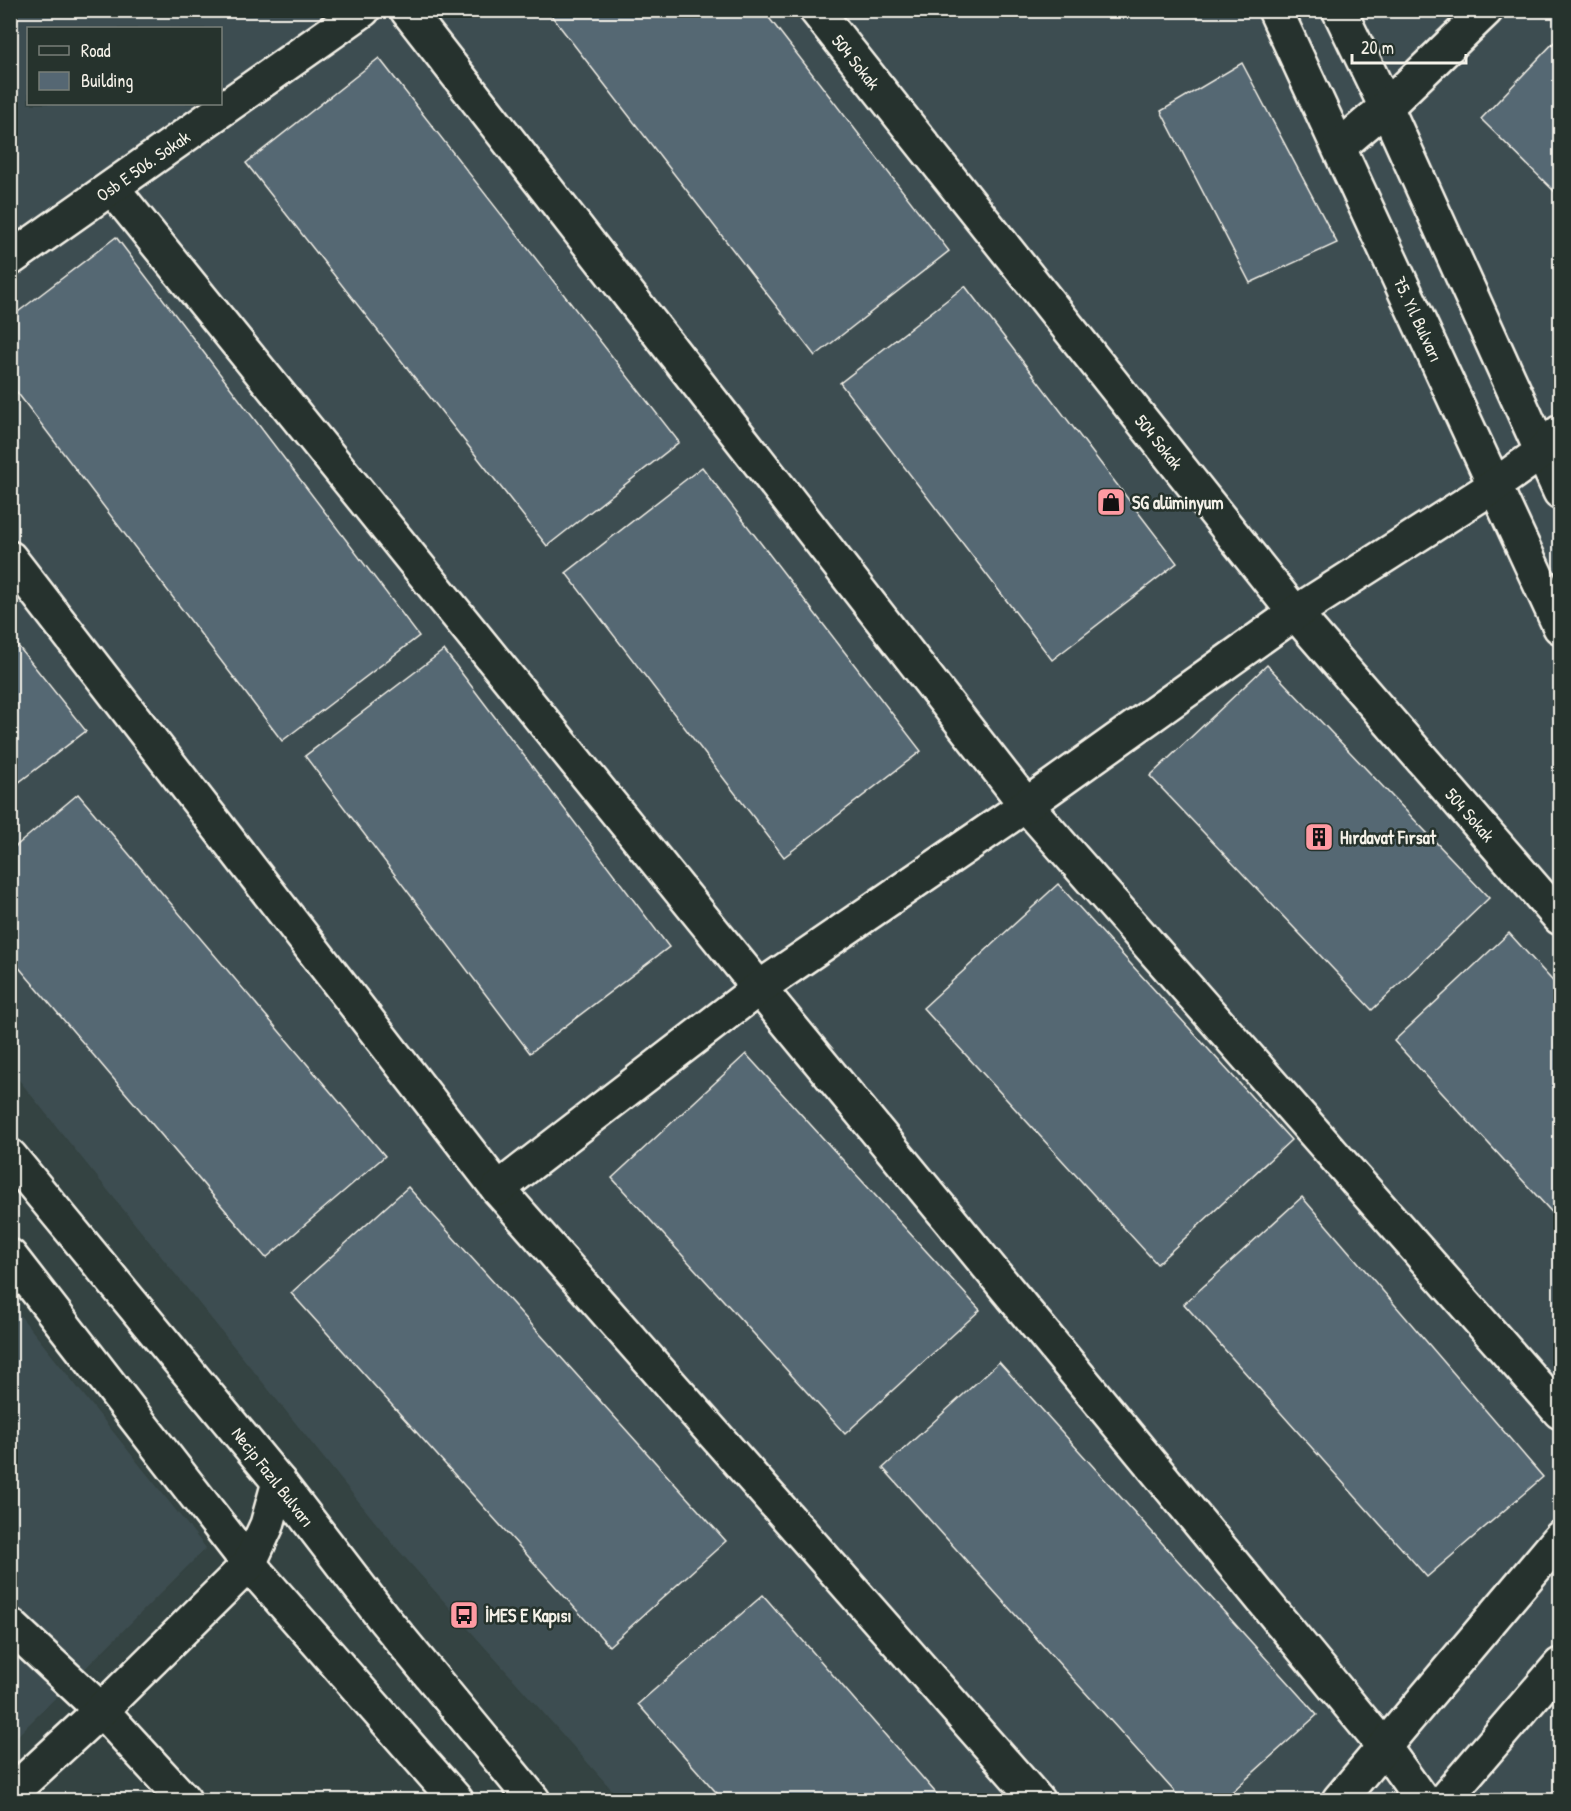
<svg xmlns="http://www.w3.org/2000/svg" width="1571" height="1811" font-family="'Patrick Hand',sans-serif">
<style>
.built{fill:#3e4e51;fill-rule:evenodd}
.building{fill:#556773;stroke:#f4f1e8;stroke-width:1.5}
.lines{fill:none;stroke-linecap:round;stroke-linejoin:round}
.minor-casing{stroke:#f4f1e8;stroke-width:38}
.major-casing{stroke:#f4f1e8;stroke-width:38}
.minor{stroke:#26332d;stroke-width:33}
.major{stroke:#26332d;stroke-width:33}
.labels{text-anchor:middle;dominant-baseline:central;stroke-width:5;stroke-linejoin:round;paint-order:stroke}
.street-label{font-size:18px;fill:#f4f1e8;stroke:#26332d}
.poi-label{font-size:18px;font-weight:bold;fill:#f4f1e8;stroke:#26332d;text-anchor:start}
</style>
<rect width="100%" height="100%" fill="#344342"/>
<filter id="ink" filterUnits="userSpaceOnUse"><feTurbulence type="fractalNoise" baseFrequency=".0167" numOctaves="2"/><feDisplacementMap in="SourceGraphic" scale="12" xChannelSelector="R" yChannelSelector="G"/><feConvolveMatrix kernelMatrix="1 2 1 2 8 2 1 2 1" color-interpolation-filters="sRGB"/></filter>
<g filter="url(#ink)">
<g class="built">
<path d="M10,11H1560V1800H621L393,1544L11,1070ZM28,28H220V104H28Z"/>
<path d="M10,1303L206,1548L11,1742H10Z"/>
</g>
<g class="building">
<path d="M547,10H763L949,251L815,356Z"/>
<path d="M1560,36V197L1481,119Z"/>
<path d="M379,58L679,442L547,546L246,163Z"/>
<path d="M1242,63L1337,243L1250,283L1161,111Z"/>
<path d="M116,237L419,636L282,741L10,383V318Z"/>
<path d="M965,286L1177,563L1052,660L840,383Z"/>
<path d="M702,467L921,751L784,857L566,573Z"/>
<path d="M10,636L86,731L10,789Z"/>
<path d="M444,650L669,947L530,1053L305,756Z"/>
<path d="M1267,665L1489,898L1372,1010L1150,776Z"/>
<path d="M78,794L385,1156L266,1258L10,957V851Z"/>
<path d="M1058,884L1291,1140L1157,1264L923,1008Z"/>
<path d="M1509,933L1560,989V1221L1394,1041Z"/>
<path d="M746,1054L980,1310L845,1434L612,1178Z"/>
<path d="M408,1187L726,1541L609,1646L291,1293Z"/>
<path d="M1302,1197L1543,1477L1427,1577L1184,1304Z"/>
<path d="M999,1362L1317,1715L1223,1800H1182L883,1468Z"/>
<path d="M763,1595L942,1800H723L638,1704Z"/>
</g>
<g class="lines">
<g class="minor-casing">
<g id="minor">
<path d="M407,10L1026,805L1560,1412"/>
<path d="M816,10L1295,613L1560,918"/>
<path d="M1275,10L1560,627"/>
<path d="M1339,10L1386,107L1560,492"/>
<path d="M1339,147L1386,107L1486,10"/>
<path d="M112,188L759,988L1384,1747L1422,1800"/>
<path d="M10,259L363,10"/>
<path d="M10,558L498,1189L1037,1800"/>
<path d="M498,1189L759,988L1026,805L1295,613L1494,486L1543,451L1560,432"/>
<path d="M10,1625L101,1710L184,1800"/>
<path d="M1339,1800L1560,1538"/>
<path d="M1444,1800L1560,1665"/>
</g>
</g>
<g class="major-casing">
<g id="major">
<path d="M10,1156L279,1482L384,1619L533,1800"/>
<path d="M10,1256L249,1564L456,1800"/>
<path d="M10,1794L101,1710L249,1564L267,1525L279,1482"/>
</g>
</g>
<use href="#minor" class="minor"/>
<use href="#major" class="major"/>
</g>
</g>
<defs>
<g id="shop-square" transform="scale(1.5)"><rect x="-9" y="-9" width="18" height="18" rx="4" fill="#ff9aa2" stroke="#26332d"/><path d="M-5-2.5h2.3a2.7 3.5 0 0 1 5.4 0H5L5.5 6h-11ZM-1.5-2.5h3a1.5 2.3 0 0 0-3 0Z" fill="#111"/></g>
<g id="building-square" transform="scale(1.5)"><rect x="-9" y="-9" width="18" height="18" rx="4" fill="#ff9aa2" stroke="#26332d"/><path d="M-4-6H4V6H1V3H-1V6H-4ZM-2.5-4.3h1.7v1.8h-1.7ZM.8-4.3h1.7v1.8H.8ZM-2.5-1h1.7V.8h-1.7ZM.8-1h1.7V.8H.8Z" fill="#111"/></g>
<g id="bus-square" transform="scale(1.5)"><rect x="-9" y="-9" width="18" height="18" rx="4" fill="#ff9aa2" stroke="#26332d"/><path d="M-5-6H5V4H4V6H2V4H-2V6H-4V4H-5ZM-3.5-4V0h7V-4ZM-3.5 1.2v1.5H-2V1.2ZM2 1.2v1.5H3.5V1.2Z" fill="#111"/></g>
</defs>
<g fill-rule="evenodd">
<use href="#shop-square" x="1111" y="502"/>
<use href="#building-square" x="1319" y="837"/>
<use href="#bus-square" x="464" y="1615"/>
</g>
<g class="labels">
<g class="street-label">
<text transform="translate(856 62) rotate(51)">504 Sokak</text>
<text transform="translate(143 166) rotate(-35)">Osb E 506. Sokak</text>
<text transform="translate(1418 319) rotate(65)">75. Yıl Bulvarı</text>
<text transform="translate(1159 442) rotate(51)">504 Sokak</text>
<text transform="translate(1470 815) rotate(49)">504 Sokak</text>
<text transform="translate(273 1477) rotate(52)">Necip Fazıl Bulvarı</text>
</g>
<g class="poi-label">
<text x="1132" y="502">SG alüminyum</text>
<text x="1340" y="837">Hırdavat Fırsat</text>
<text x="485" y="1615">İMES E Kapısı</text>
</g>
</g>
<rect width="1571" height="1811" fill="none" stroke="#26332d" stroke-width="36"/>
<rect x="18" y="18" width="1535" height="1775" fill="none" stroke="#f4f1e8" stroke-width="2" filter="url(#ink)"/>
<rect x="27" y="27" width="195" height="78" fill="#26332d" stroke="#787f78" stroke-width="1.5"/>
<rect x="39" y="46" width="30" height="9" fill="#26332d" stroke="#787f78" stroke-width="1.5"/>
<text x="81" y="57" font-size="18" fill="#f4f1e8">Road</text>
<rect x="39" y="72" width="30" height="18" fill="#556773" stroke="#787f78" stroke-width="1.5"/>
<text x="81" y="87" font-size="18" fill="#f4f1e8">Building</text>
<path d="M1352 54v9h114v-9" fill="none" stroke="#f4f1e8" stroke-width="3"/>
<text x="1361" y="54" font-size="18" fill="#f4f1e8" stroke="#26332d" stroke-width="4.5" paint-order="stroke">20 m</text>
</svg>
